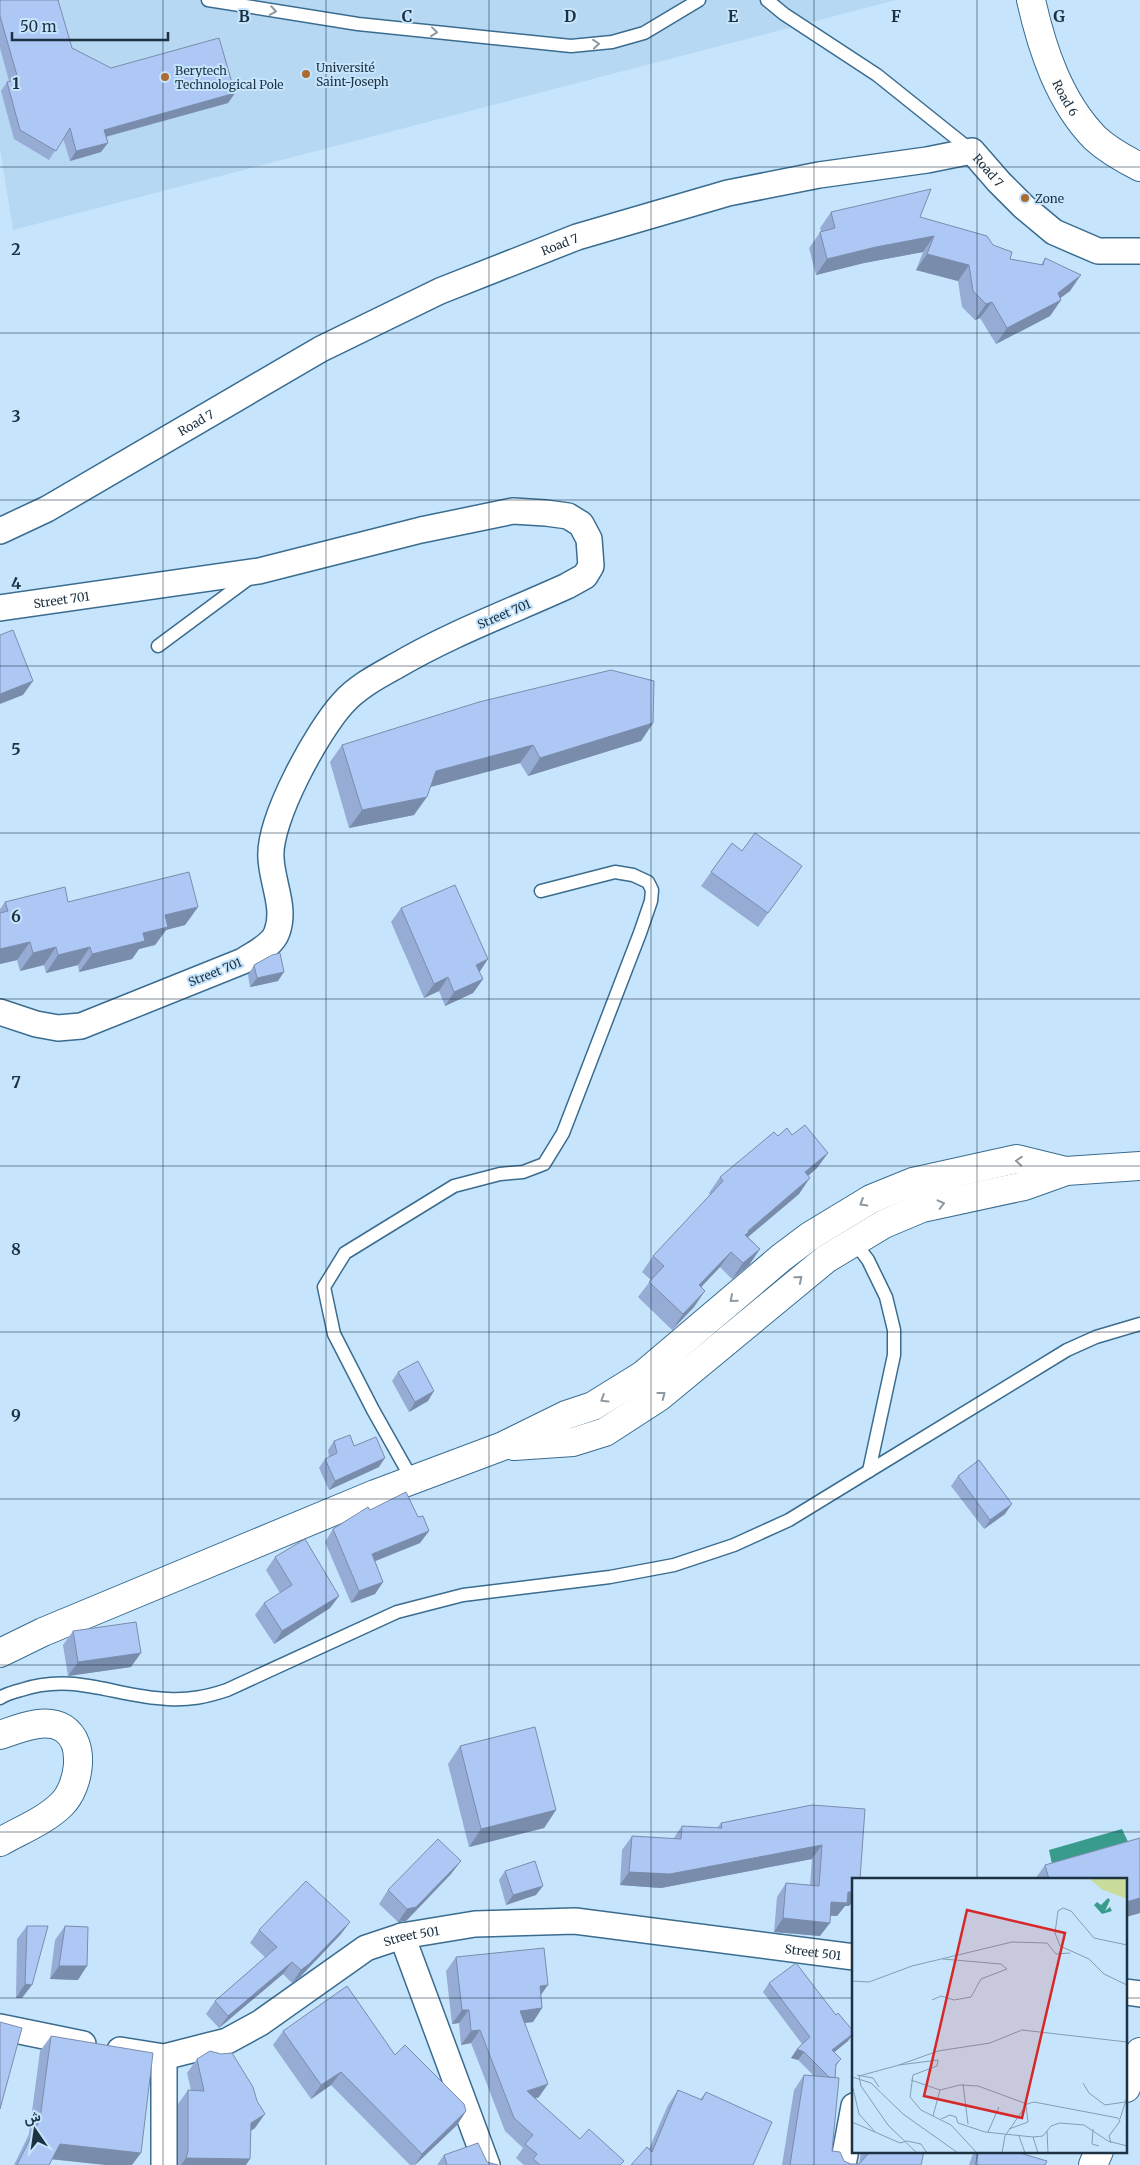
<svg xmlns="http://www.w3.org/2000/svg" width="1140" height="2165" font-family="Merriweather,Vazirmatn,serif">
<style>
.built{fill:#b6d8f3}
.water{fill:#399b8c}
.lines{fill:none;stroke-linecap:round;stroke-linejoin:round}
.lane-casing{stroke:#3a6c8f;stroke-width:15}
.street-casing{stroke:#3a6c8f;stroke-width:28}
.secondary-casing{stroke:#3a6c8f;stroke-width:30}
.lane{stroke:#fff;stroke-width:12}
.street{stroke:#fff;stroke-width:25}
.secondary{stroke:#fff;stroke-width:28}
.wall{fill:#96acd4}
.shaded-wall{fill:#7a8cac}
.building{fill:#aec8f6;stroke:#7a8cac}
.oneway{stroke:#8e98a0}
.grid{fill:none;stroke:#1c3141;stroke-width:1;stroke-opacity:0.55}
.poi-dot{fill:#aa6c31;stroke:#c6e5fd;stroke-width:2}
.labels{text-anchor:middle;dominant-baseline:central;stroke-width:4;stroke-linejoin:round;paint-order:stroke}
.poi-label{font-size:12px;fill:#1c3141;stroke:#c6e5fd;text-anchor:start}
.street-label{font-size:12px;fill:#1c3141;stroke:#c6e5fd}
.inset-road{fill:none;stroke:#829db2;stroke-width:1}
.view{fill:#d62828;fill-opacity:0.15;stroke:#d62828;stroke-width:2.5}
.inset-edge{fill:none;stroke:#1c3141;stroke-width:2.5}
.grid-label{font-size:16px;text-anchor:middle;font-weight:bold;fill:#1c3141;stroke:#c6e5fd;stroke-width:4;stroke-linejoin:round;paint-order:stroke}
</style>
<rect width="100%" height="100%" fill="#c6e5fd"/>
<path class="built" d="M0,0H896L13,230L0,148Z"/>
<path class="water" d="M1122,1829L1131,1848L1053,1869L1049,1850Z"/>
<g class="lines">
<g class="lane-casing">
<g id="lane">
<path d="M208,0L358,24L571,46L612,42L644,33L699,0"/>
<path d="M767,0L784,14L877,75L972,151"/>
<path d="M158,646L251,577"/>
<path d="M852,1239L868,1260L886,1297L894,1330V1355L869,1471L1067,1350L1096,1337L1140,1324"/>
<path d="M413,1481L373,1410L334,1334L324,1287L345,1253L454,1186L500,1174L523,1172L544,1164L563,1133L640,933L651,901L652,890L648,882L633,875L615,872L541,891"/>
<path d="M0,1698C6,1694 13,1692 21,1690C75,1672 115,1697 168,1699C190,1700 206,1697 227,1690L397,1612L463,1595L610,1577L674,1565L734,1545L789,1520L869,1471"/>
</g>
</g>
<g class="street-casing">
<g id="street">
<path id="s1" d="M0,531L47,509L321,349L440,291L577,237L728,193L819,175L927,160L972,151L999,182L1024,207L1054,232L1098,251H1140"/>
<path id="s2" d="M0,608L259,571L421,530L513,511L546,513L568,516L581,524L589,539L591,566L585,576L567,586C510,612 450,634 396,666C378,676 357,687 343,703C318,730 268,820 271,858C272,883 286,908 277,932C273,945 254,954 243,961L81,1026L58,1028L36,1024L0,1012"/>
<path d="M402,1936L487,2165"/>
<path d="M1126,1992L1140,1994"/>
<path d="M0,2027L83,2044"/>
<path id="s3" d="M120,2050L164,2057L227,2041L260,2023L366,1948L402,1936L475,1924L575,1921L854,1957"/>
<path d="M164,2057V2165"/>
<path d="M843,2165L854,2106"/>
</g>
</g>
<g class="secondary-casing">
<g id="secondary">
<path id="s4" d="M1031,0C1042,49 1059,101 1095,138C1108,150 1124,159 1140,167"/>
<path d="M514,1446L573,1442L605,1432L659,1397L826,1259L884,1224L922,1208L1024,1186L1066,1171L1140,1166"/>
<path d="M0,1653L43,1632L375,1494L503,1446L566,1415L593,1406L643,1375L782,1257L810,1236L871,1199L913,1182L1017,1159L1066,1171"/>
<path d="M0,1735C18,1729 45,1717 63,1728C87,1743 79,1787 62,1804C45,1821 21,1830 0,1842"/>
<path d="M1126,2088L1140,2052"/>
<path d="M1093,2165L1099,2151"/>
</g>
</g>
<use href="#lane" class="lane"/>
<use href="#street" class="street"/>
<use href="#secondary" class="secondary"/>
</g>
<g class="wall">
<path d="M0,0L72,48L111,68L235,93L228,103L106,137L101,152L70,161L63,138L49,160L14,139L1,91L7,82L9,81L0,48Z"/>
<path d="M831,212L920,217L993,245L1010,259L1041,265L1045,258L1070,291L1060,298L1061,300L1050,316L996,344L980,318L975,320L962,307L958,281L916,270L923,252L864,263L816,275L809,248L821,231L820,228Z"/>
<path d="M653,723L641,741L528,776L520,763L430,787L414,815L349,828L330,762L342,745Z"/>
<path d="M732,843L742,851L802,866L758,927L701,886Z"/>
<path d="M5,902H68L198,907L185,925L166,930L155,945L139,949L132,959L79,972L78,965L46,973L44,965L20,971L17,960L0,964V909Z"/>
<path d="M401,908L483,979L473,993L445,1006L439,991L424,998L391,922Z"/>
<path d="M254,965L278,981L250,987L248,975Z"/>
<path d="M792,1135L828,1153L817,1168L808,1176L799,1194L748,1237L760,1249L749,1265L732,1279L720,1267L701,1287L694,1307L672,1330L638,1297L651,1280L642,1272L653,1256L710,1195L709,1193L720,1177Z"/>
<path d="M398,1372L428,1401L409,1412L392,1381Z"/>
<path d="M334,1441L354,1446L379,1467L329,1490L319,1468L325,1459L329,1457L328,1450Z"/>
<path d="M958,1476L1005,1514L984,1529L951,1486Z"/>
<path d="M370,1510L418,1517L429,1531L420,1543L375,1561L383,1582L375,1594L351,1603L325,1542L333,1529Z"/>
<path d="M275,1557L339,1596L330,1608L274,1644L255,1615L264,1603L280,1593L266,1570Z"/>
<path d="M73,1631L131,1667L68,1676L63,1645Z"/>
<path d="M460,1746L556,1810L544,1828L469,1847L448,1764Z"/>
<path d="M812,1805L854,1879V1900L849,1906H845L837,1916H830L820,1936L774,1932L777,1897L786,1883L810,1885L812,1859L661,1888L620,1885L622,1850L632,1836L673,1839L682,1826L717,1828L721,1823Z"/>
<path d="M1140,1838V1913L1126,1917V1879H1035L1045,1865Z"/>
<path d="M505,1871L536,1895L506,1905L499,1880Z"/>
<path d="M451,1874L406,1921L398,1922L379,1904L388,1890Z"/>
<path d="M27,1926H48L22,1998H16L17,1939Z"/>
<path d="M65,1926L78,1980L50,1979L55,1940Z"/>
<path d="M259,1930L341,1934L300,1977L292,1983L283,1974L219,2028L206,2014L215,2001L265,1957L250,1943Z"/>
<path d="M456,1957L541,1995L542,2008L533,2022L525,2023L539,2097L535,2099L580,2139L621,2165H524L516,2158L523,2148L505,2131L471,2043L461,2045L459,2023L452,2024L446,1971Z"/>
<path d="M769,1983L848,2041L834,2052L841,2059L836,2066L832,2151L844,2161L851,2164H859L861,2151H924L921,2165H782L794,2090L804,2075L814,2076L798,2060L791,2058L802,2044L763,1992Z"/>
<path d="M283,2031L395,2055L466,2111L457,2125L415,2165H410L331,2085L311,2099L273,2045Z"/>
<path d="M51,2036L52,2159L49,2165H14L29,2134L40,2051Z"/>
<path d="M197,2059L255,2128L250,2131L246,2165H178V2104L188,2090H191L187,2073Z"/>
<path d="M678,2090L700,2100L706,2092L753,2165H631L649,2149L668,2105Z"/>
<path d="M975,2151H1013L1045,2165H969L972,2156Z"/>
<path d="M444,2155L487,2162L498,2165H437Z"/>
</g>
<g class="shaded-wall">
<path d="M235,93L228,103L97,139L104,130Z"/>
<path d="M108,143L101,152L70,161L76,151Z"/>
<path d="M934,236L923,252L864,263L816,275L827,259L876,247Z"/>
<path d="M927,254L969,265L958,281L916,270Z"/>
<path d="M1081,275L1070,291L1051,305L1061,300L1050,316L996,344L1007,328L1058,293Z"/>
<path d="M992,302L980,318L975,320L986,304Z"/>
<path d="M33,681L23,695L0,704V694Z"/>
<path d="M653,723L641,741L528,776L540,758Z"/>
<path d="M533,745L520,763L423,789L436,771Z"/>
<path d="M427,797L414,815L349,828L362,810Z"/>
<path d="M198,907L185,925L166,930L155,945L139,949L132,959L79,972L92,954L143,933L165,915Z"/>
<path d="M30,942L17,960L0,964V949Z"/>
<path d="M56,947L44,965L20,971L33,953Z"/>
<path d="M90,947L78,965L46,973L58,955Z"/>
<path d="M488,959L479,973L476,965Z"/>
<path d="M284,972L278,981L250,987L257,978Z"/>
<path d="M448,977L439,991L424,998L434,984Z"/>
<path d="M483,979L473,993L445,1006L454,992Z"/>
<path d="M828,1153L817,1168L794,1188L805,1172Z"/>
<path d="M810,1178L799,1194L742,1242L748,1231Z"/>
<path d="M760,1249L749,1265L732,1279L743,1263Z"/>
<path d="M731,1252L720,1267L688,1301L699,1285Z"/>
<path d="M705,1291L694,1307L672,1330L683,1314Z"/>
<path d="M434,1391L428,1401L409,1412L415,1402Z"/>
<path d="M385,1458L379,1467L329,1490L335,1481Z"/>
<path d="M1012,1504L1005,1514L984,1529L990,1520Z"/>
<path d="M429,1531L420,1543L363,1566L372,1554Z"/>
<path d="M383,1582L375,1594L351,1603L359,1591Z"/>
<path d="M339,1596L330,1608L274,1644L282,1631Z"/>
<path d="M141,1653L131,1667L68,1676L78,1662Z"/>
<path d="M556,1810L544,1828L469,1847L481,1829Z"/>
<path d="M822,1845L812,1859L661,1888L620,1885L629,1872Z"/>
<path d="M461,1861L451,1874L406,1921L398,1922L407,1909Z"/>
<path d="M543,1886L536,1895L506,1905L513,1895Z"/>
<path d="M848,1892H854V1900L849,1906H845L837,1916L822,1915L831,1902Z"/>
<path d="M1140,1898V1913L1126,1917V1902Z"/>
<path d="M783,1918L830,1923L820,1936L774,1932Z"/>
<path d="M350,1922L341,1934L300,1977L292,1983L301,1970Z"/>
<path d="M292,1962L283,1974L219,2028L228,2016Z"/>
<path d="M59,1966H87L78,1980L50,1979Z"/>
<path d="M25,1984L32,1985L22,1998H16Z"/>
<path d="M548,1985L538,1999L540,1986Z"/>
<path d="M542,2008L533,2022L511,2024L520,2011Z"/>
<path d="M462,2010H469L459,2023L452,2024Z"/>
<path d="M480,2030L471,2043L461,2045L471,2031Z"/>
<path d="M854,2033L848,2041L826,2059L832,2050Z"/>
<path d="M797,2049L804,2052L798,2060L791,2058Z"/>
<path d="M341,2072L331,2085L311,2099L321,2085Z"/>
<path d="M548,2084L539,2097L518,2105L527,2091Z"/>
<path d="M466,2111L457,2125L415,2165L422,2154Z"/>
<path d="M265,2114L255,2128L241,2137L251,2123Z"/>
<path d="M60,2144L141,2153L132,2165H105L49,2159Z"/>
<path d="M186,2158L250,2159L246,2165H181Z"/>
</g>
<g class="building">
<path d="M0,0H58L72,48L111,68L219,38L235,93L104,130L108,143L76,151L70,128L56,151L20,130L7,82L18,79L0,16Z"/>
<path d="M931,189L920,217L987,236L993,245L1012,252L1010,259L1043,265L1045,258L1081,275L1058,293L1061,300L1007,328L992,302L986,304L973,291L969,265L927,254L934,236L876,247L827,259L820,232L835,228L831,212Z"/>
<path d="M13,630L33,681L0,694V635Z"/>
<path d="M611,670L654,681L653,723L540,758L533,745L436,771L427,797L362,810L342,745L479,702Z"/>
<path d="M755,833L802,866L768,913L711,872L732,843L742,851Z"/>
<path d="M189,872L198,907L165,915L168,927L143,933L145,941L92,954L90,947L58,955L56,947L33,953L30,942L0,949V913L8,911L5,902L65,887L68,902Z"/>
<path d="M455,885L488,959L476,965L483,979L454,992L448,977L434,984L401,908Z"/>
<path d="M280,953L284,972L257,978L254,965L272,955Z"/>
<path d="M805,1125L828,1153L805,1172L810,1178L748,1231L749,1232L745,1235L760,1249L743,1263L731,1252L699,1285L705,1291L683,1314L649,1282L664,1266L653,1256L723,1181L720,1177L774,1132L778,1136L787,1128L792,1135Z"/>
<path d="M418,1361L434,1391L415,1402L398,1372Z"/>
<path d="M350,1435L354,1446L376,1437L385,1458L335,1481L325,1459L337,1453L334,1441Z"/>
<path d="M979,1460L1012,1504L990,1520L958,1476Z"/>
<path d="M406,1492L418,1517L423,1516L429,1531L372,1554L383,1582L359,1591L333,1529L368,1507L370,1510Z"/>
<path d="M305,1539L339,1596L282,1631L264,1603L292,1585L275,1557Z"/>
<path d="M136,1622L141,1653L78,1662L73,1631Z"/>
<path d="M535,1727L556,1810L481,1829L460,1746Z"/>
<path d="M812,1805L865,1809L860,1879H854V1892H848L847,1903L831,1902L830,1923L783,1918L786,1883L819,1886L822,1845L670,1874L629,1872L632,1836L681,1839L682,1826L722,1828L721,1823Z"/>
<path d="M1140,1838V1898L1126,1902V1879H1049L1045,1865Z"/>
<path d="M438,1839L461,1861L416,1907L407,1909L388,1890Z"/>
<path d="M535,1861L543,1886L513,1895L505,1871Z"/>
<path d="M306,1881L350,1922L309,1964L301,1970L292,1962L228,2016L215,2001L277,1947L259,1930Z"/>
<path d="M27,1926H48L32,1985L25,1984Z"/>
<path d="M65,1926L88,1927L87,1966H59Z"/>
<path d="M544,1948L548,1985L540,1986L542,2008L520,2011L548,2084L527,2091L580,2139L589,2129L624,2161L620,2165H540L533,2159L537,2154L525,2144L533,2135L514,2118L480,2030L471,2031L469,2010H462L456,1957Z"/>
<path d="M796,1963L836,2015L838,2013L854,2032V2033L832,2050L841,2059L836,2064L835,2078L829,2077L804,2052L797,2049L810,2037L769,1983Z"/>
<path d="M347,1986L395,2055L405,2045L464,2104L466,2111L422,2154L341,2072L321,2085L283,2031Z"/>
<path d="M0,2022L22,2028L0,2109Z"/>
<path d="M51,2036L153,2053L141,2153L60,2144L49,2165H17L40,2119Z"/>
<path d="M210,2051L221,2054L232,2053L253,2087L257,2101L265,2114L251,2123L250,2159L186,2158L188,2151V2090L204,2091L197,2059Z"/>
<path d="M804,2075L839,2078L832,2151L840,2152L844,2161L851,2164H859L868,2154V2151H924L921,2165H790Z"/>
<path d="M678,2090L702,2100L706,2092L772,2122L753,2165H631L647,2147L652,2152Z"/>
<path d="M478,2143L487,2162L498,2165H447L444,2155Z"/>
<path d="M979,2151H1013L1047,2161L1045,2165H975Z"/>
</g>
<defs><path id="oneway-chevron" d="M-2-3.5L2.5 0L-2 3.5" fill="none" stroke-width="1.6" stroke-linecap="round" stroke-linejoin="round" transform="scale(1.25)"/></defs>
<g class="oneway">
<use href="#oneway-chevron" transform="translate(273 11) rotate(9)"/>
<use href="#oneway-chevron" transform="translate(434 32) rotate(6)"/>
<use href="#oneway-chevron" transform="translate(596 44) rotate(-5)"/>
<use href="#oneway-chevron" transform="translate(1019 1161) rotate(-176)"/>
<use href="#oneway-chevron" transform="translate(863 1203) rotate(149)"/>
<use href="#oneway-chevron" transform="translate(941 1204) rotate(-14)"/>
<use href="#oneway-chevron" transform="translate(799 1279) rotate(-39)"/>
<use href="#oneway-chevron" transform="translate(733 1299) rotate(139)"/>
<use href="#oneway-chevron" transform="translate(662 1395) rotate(-37)"/>
<use href="#oneway-chevron" transform="translate(604 1399) rotate(148)"/>
</g>
<path class="grid" d="M163,0V2165M326,0V2165M489,0V2165M651,0V2165M814,0V2165M977,0V1879M0,167H1140M0,333H1140M0,500H1140M0,666H1140M0,833H1140M0,999H1140M0,1166H1140M0,1332H1140M0,1499H1140M0,1665H1140M0,1832H1140M0,1998H854M1126,1998H1140M977,2151V2165"/>
<g class="poi-dot">
<circle cx="306" cy="74" r="5"/>
<circle cx="165" cy="77" r="5"/>
<circle cx="1025" cy="198" r="5"/>
</g>
<g class="labels">
<g class="poi-label">
<text x="316" y="67">Université<tspan x="316" dy="14">Saint-Joseph</tspan></text>
<text x="175" y="70">Berytech<tspan x="175" dy="14">Technological Pole</tspan></text>
<text x="1035" y="198">Zone</text>
</g>
<g class="street-label">
<text stroke="none"><textPath href="#s4" startOffset="104">Road 6</textPath></text>
<text stroke="none"><textPath href="#s1" startOffset="1079">Road 7</textPath></text>
<text stroke="none"><textPath href="#s1" startOffset="630">Road 7</textPath></text>
<text stroke="none"><textPath href="#s1" startOffset="224">Road 7</textPath></text>
<text stroke="none"><textPath href="#s2" startOffset="62">Street 701</textPath></text>
<text transform="translate(504 614) rotate(-23)">Street 701</text>
<text transform="translate(215 972) rotate(-22)">Street 701</text>
<text stroke="none"><textPath href="#s3" startOffset="324">Street 501</textPath></text>
<text stroke="none"><textPath href="#s3" startOffset="729">Street 501</textPath></text>
</g>
</g>
<g transform="translate(852 1878)">
<rect width="275" height="275" fill="#c6e5fd"/>
<path d="M237,0H275V21L249,11Z" fill="#c9dc9c"/>
<path d="M256,20L258,22L253,33L258,29L260,33L250,36L242,27L245,24L249,27Z" fill="#399b8c"/>
<path class="inset-road" d="M275,67L242,60L219,33L211,30L206,33L203,55L208,68L237,81L252,96L275,107M0,103L17,104L60,88L160,64L195,65L204,76L218,75M80,122L89,118L102,122L119,119L129,101L155,91L149,86L91,81M47,187L86,173L138,165L170,152L275,164M5,197L21,200L27,209M0,199L19,205L51,236L106,275M59,202L88,212L108,207L126,208L175,226M231,205L237,215L253,227L273,224M0,206L7,236L23,254M111,206L116,246M81,238L88,212M89,241L98,237L104,239L106,245L133,254L181,259L191,258L199,248L208,245L232,247L256,263L275,268M268,241L275,219M0,244L48,265L55,263L69,266L75,275M157,251L176,244L174,228M241,251L240,266L247,268M195,253L196,275M136,254L147,229M167,258L173,275M181,259L186,275M65,275L36,247L9,208L7,198L47,187L86,182L85,188L61,197L58,219L69,232L99,247L125,275M150,275L153,258L175,226L182,224L266,240L268,243L257,258L259,265"/>
<path class="view" d="M115,32L213,55L170,240L72,218Z"/>
<rect width="275" height="275" class="inset-edge"/>
</g>
<g class="grid-label">
<text x="244" y="22">B</text>
<text x="407" y="22">C</text>
<text x="570" y="22">D</text>
<text x="733" y="22">E</text>
<text x="896" y="22">F</text>
<text x="1059" y="22">G</text>
<text x="16" y="89">1</text>
<text x="16" y="255">2</text>
<text x="16" y="422">3</text>
<text x="16" y="589">4</text>
<text x="16" y="755">5</text>
<text x="16" y="922">6</text>
<text x="16" y="1088">7</text>
<text x="16" y="1255">8</text>
<text x="16" y="1421">9</text>
</g>
<g transform="translate(35 2130) rotate(347)" stroke="#c6e5fd" stroke-width="4" paint-order="stroke">
<path d="M0-4L9 19L0 12L-9 19Z" fill="#1c3141"/>
<text y="-8" font-size="14" font-weight="bold" text-anchor="middle" fill="#1c3141">ش</text>
</g>
<path d="M12 32v8h156v-8" fill="none" stroke="#1c3141" stroke-width="2.5"/>
<text x="20" y="32" font-size="15" fill="#1c3141" stroke="#c6e5fd" stroke-width="4" paint-order="stroke">50 m</text>
</svg>
